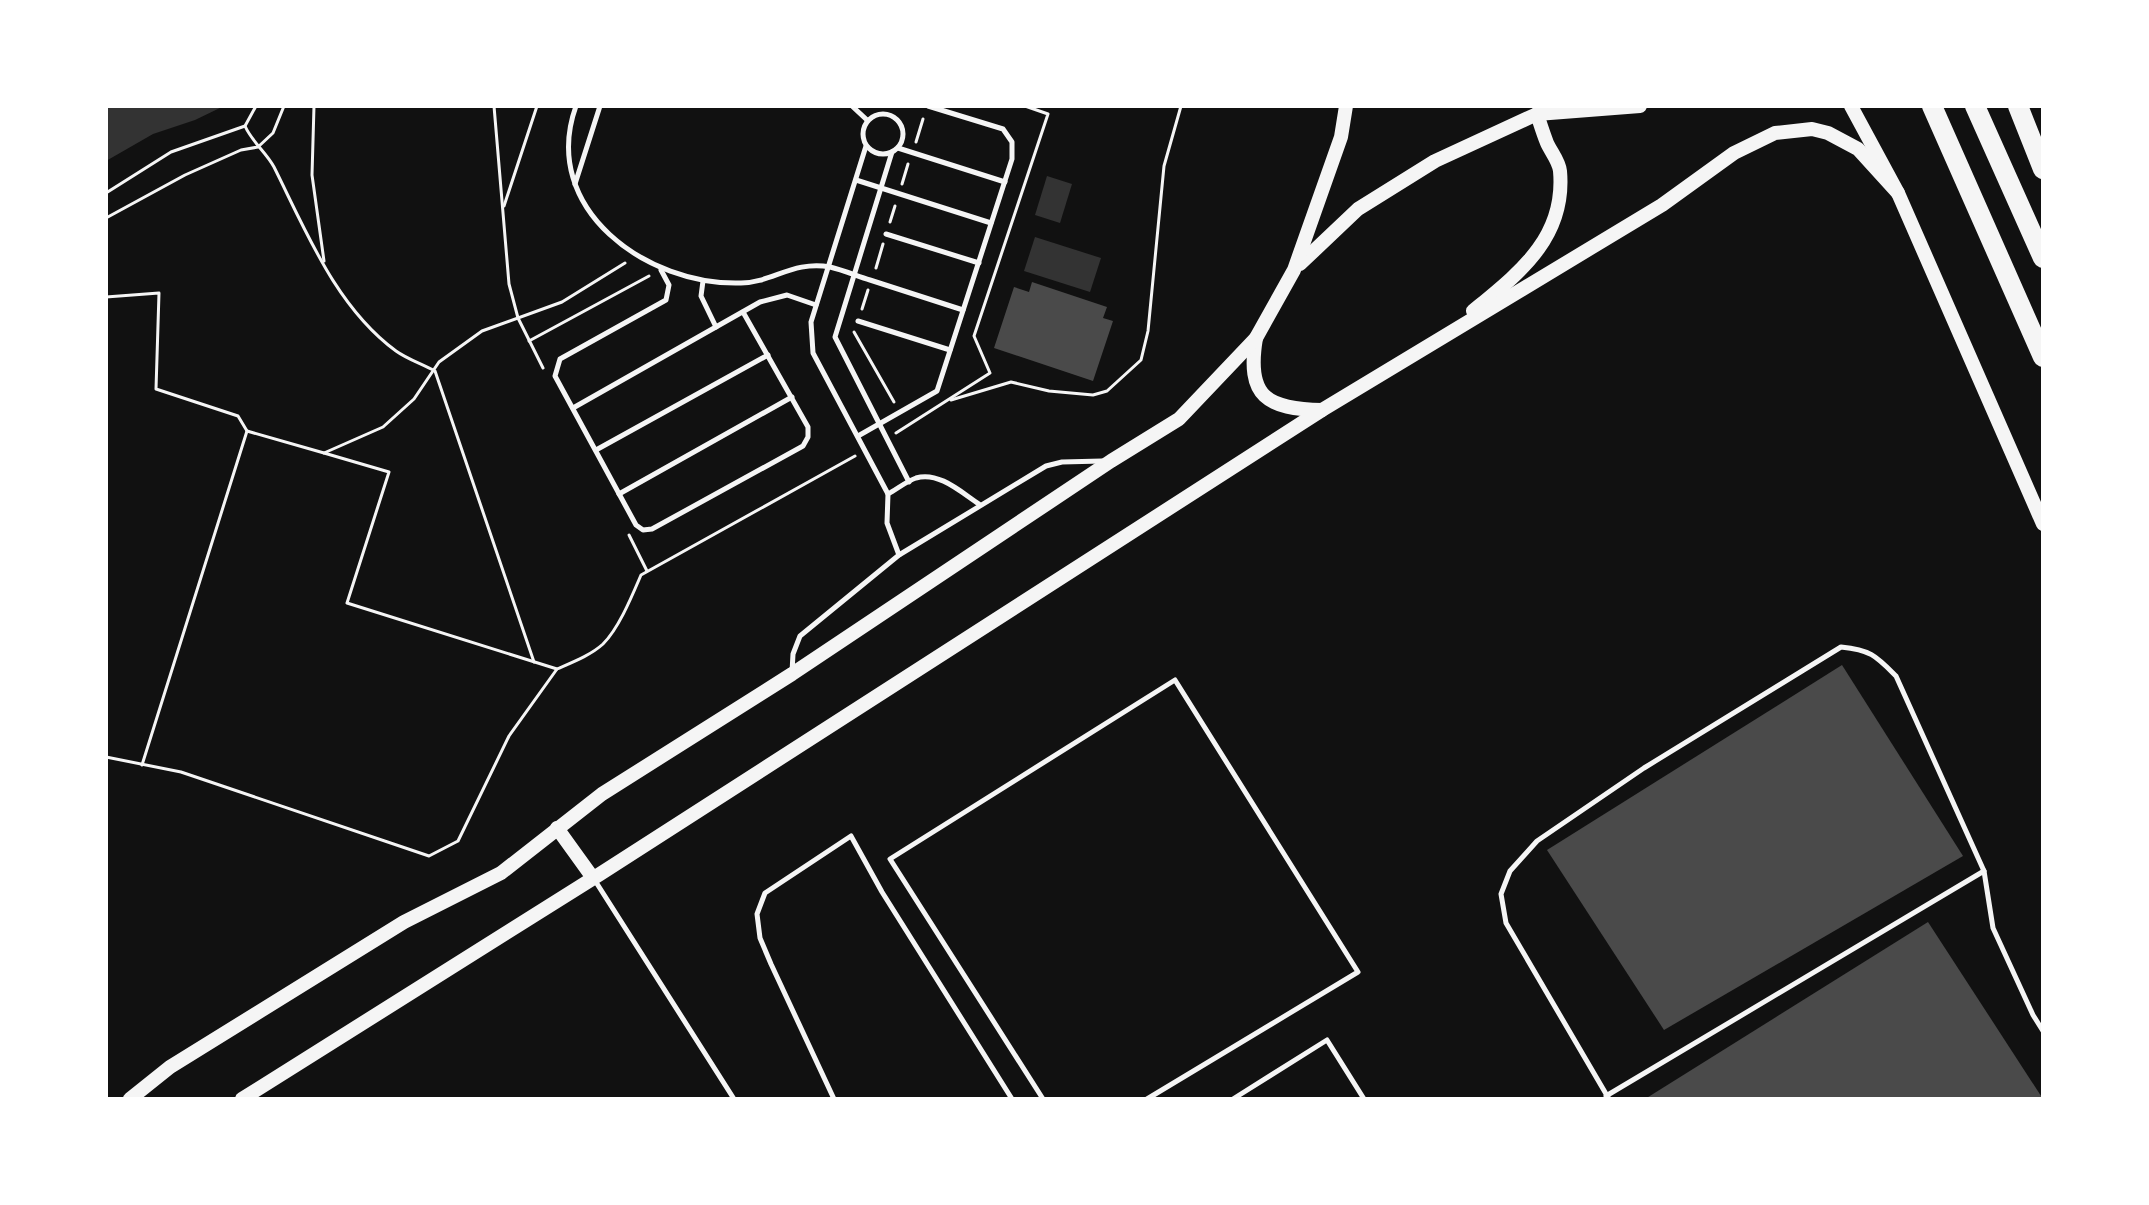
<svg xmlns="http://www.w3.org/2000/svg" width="2149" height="1205" font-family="'DejaVu Sans',sans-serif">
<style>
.water{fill:#333}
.building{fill:#4a4a4a}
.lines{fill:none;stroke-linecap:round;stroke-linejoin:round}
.path{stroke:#f5f5f5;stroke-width:3}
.service{stroke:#f5f5f5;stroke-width:5}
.secondary{stroke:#f5f5f5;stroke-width:14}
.motorway{stroke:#f5f5f5;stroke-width:20}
</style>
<rect width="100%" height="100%" fill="#111"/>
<g class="water">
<path d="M106,106H224L195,120L153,134L106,161Z"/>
<path d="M1047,176L1072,184L1060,223L1035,215Z"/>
<path d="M1035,237L1101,258L1090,292L1024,271Z"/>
</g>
<g class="building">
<path d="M1032,282L1107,307L1103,318L1113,321L1093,381L994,348L1014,287L1029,292Z"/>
<path d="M1842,665L1963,856L1664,1030L1547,850Z"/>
<path d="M1928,922L2043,1099H1645Z"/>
</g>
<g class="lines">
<g class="path">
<path d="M314,106L312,175L324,261"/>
<path d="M494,106L509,284L518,318L543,368"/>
<path d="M245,126C252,142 266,152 274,167C306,231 336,307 396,351C407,359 422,364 435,371L534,662"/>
<path d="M916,142L923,119"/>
<path d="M902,184L908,164"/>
<path d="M106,193L171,152L245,126L256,106"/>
<path d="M504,206L537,106"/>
<path d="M106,218L185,175L241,150L258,147L273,133L284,106"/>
<path d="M890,222L895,206"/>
<path d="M876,268L883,244"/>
<path d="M106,297L159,293L156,389L238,416L247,431L142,765"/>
<path d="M862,309L868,290"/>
<path d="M854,332L894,402"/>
<path d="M529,341L649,276"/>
<path d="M951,400L1011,382L1049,391L1093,395L1107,391L1141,360L1148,331L1164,166L1181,106"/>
<path d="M247,431L324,453L383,427L414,399L439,362L482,331L562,302L625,263"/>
<path d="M896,433L990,373L974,336L1048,114L1025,106"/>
<path d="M324,453L389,472L347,603L557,669C573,662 591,655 603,644C619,628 632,596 641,575L855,456"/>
<path d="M629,535L647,571"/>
<path d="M106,757L181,772L429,856L458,841L509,736L557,669"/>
</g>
<g class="service">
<path d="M576,106C539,209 647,286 741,283C771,283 794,260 830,267C843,270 857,276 870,280C901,290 932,300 963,310"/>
<path d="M852,106L867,120"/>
<circle cx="883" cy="134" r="20"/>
<path d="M866,146L811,322L813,353L888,494"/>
<path d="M898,148L1005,182"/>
<path d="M892,152L835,337L909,482"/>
<path d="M856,180L991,223"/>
<path d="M575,184L600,106"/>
<path d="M886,234L979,263"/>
<path d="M661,270L669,285L666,300L560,359L555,376L636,525L643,530L652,529L803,446L808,437V427L743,312"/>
<path d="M703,281L701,296L716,327"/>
<path d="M858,321L950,350"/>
<path d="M573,408L760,302L787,295L816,305"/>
<path d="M858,436L937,391L1012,159V142L1003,129L928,106"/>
<path d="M596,450L768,355"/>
<path d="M619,494L792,397"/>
<path d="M899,555L887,523L888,494C897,489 907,481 916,478C939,471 962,493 979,504"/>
<path d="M792,672L793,654L800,636L899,555L1046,466L1062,462L1102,461"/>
<path d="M594,879L734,1099"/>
<path d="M1606,1096L1984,871"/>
<path d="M834,1099L771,964L760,938L757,914L765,893L851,836L882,892L1012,1099"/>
<path d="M1043,1099L890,859L1175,680L1358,972L1147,1099"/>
<path d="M1233,1099L1327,1040L1364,1099"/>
<path d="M1609,1099L1506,923L1501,894L1510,871L1537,841L1644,768L1841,647C1871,650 1876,656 1896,676L1984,871L1993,928L2033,1015L2043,1031"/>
</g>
<g class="secondary">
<path d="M1851,106L1898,193L2043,524"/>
<path d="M1300,264L1358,209L1435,161L1537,114L1640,106"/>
<path d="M1473,311C1519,273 1566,238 1560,171C1559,161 1551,152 1547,143C1543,133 1540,123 1537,114"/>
<path d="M1256,338C1246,397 1267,409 1322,410"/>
<path d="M557,828L593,878"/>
<path d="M130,1099L170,1067L404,922L501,873L602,794L792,674L1111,461L1179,419L1256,338L1294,270L1341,137L1346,106"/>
<path d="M242,1099L600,874L1322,410L1662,205L1734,153L1775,133L1812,129L1828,133L1858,149L1898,193"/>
</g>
<g class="motorway">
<path d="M1932,106L2043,357"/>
<path d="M1975,106L2043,258"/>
<path d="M2018,106L2043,169"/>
</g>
</g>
<rect width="2149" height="1205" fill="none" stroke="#ffffff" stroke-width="216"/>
</svg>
